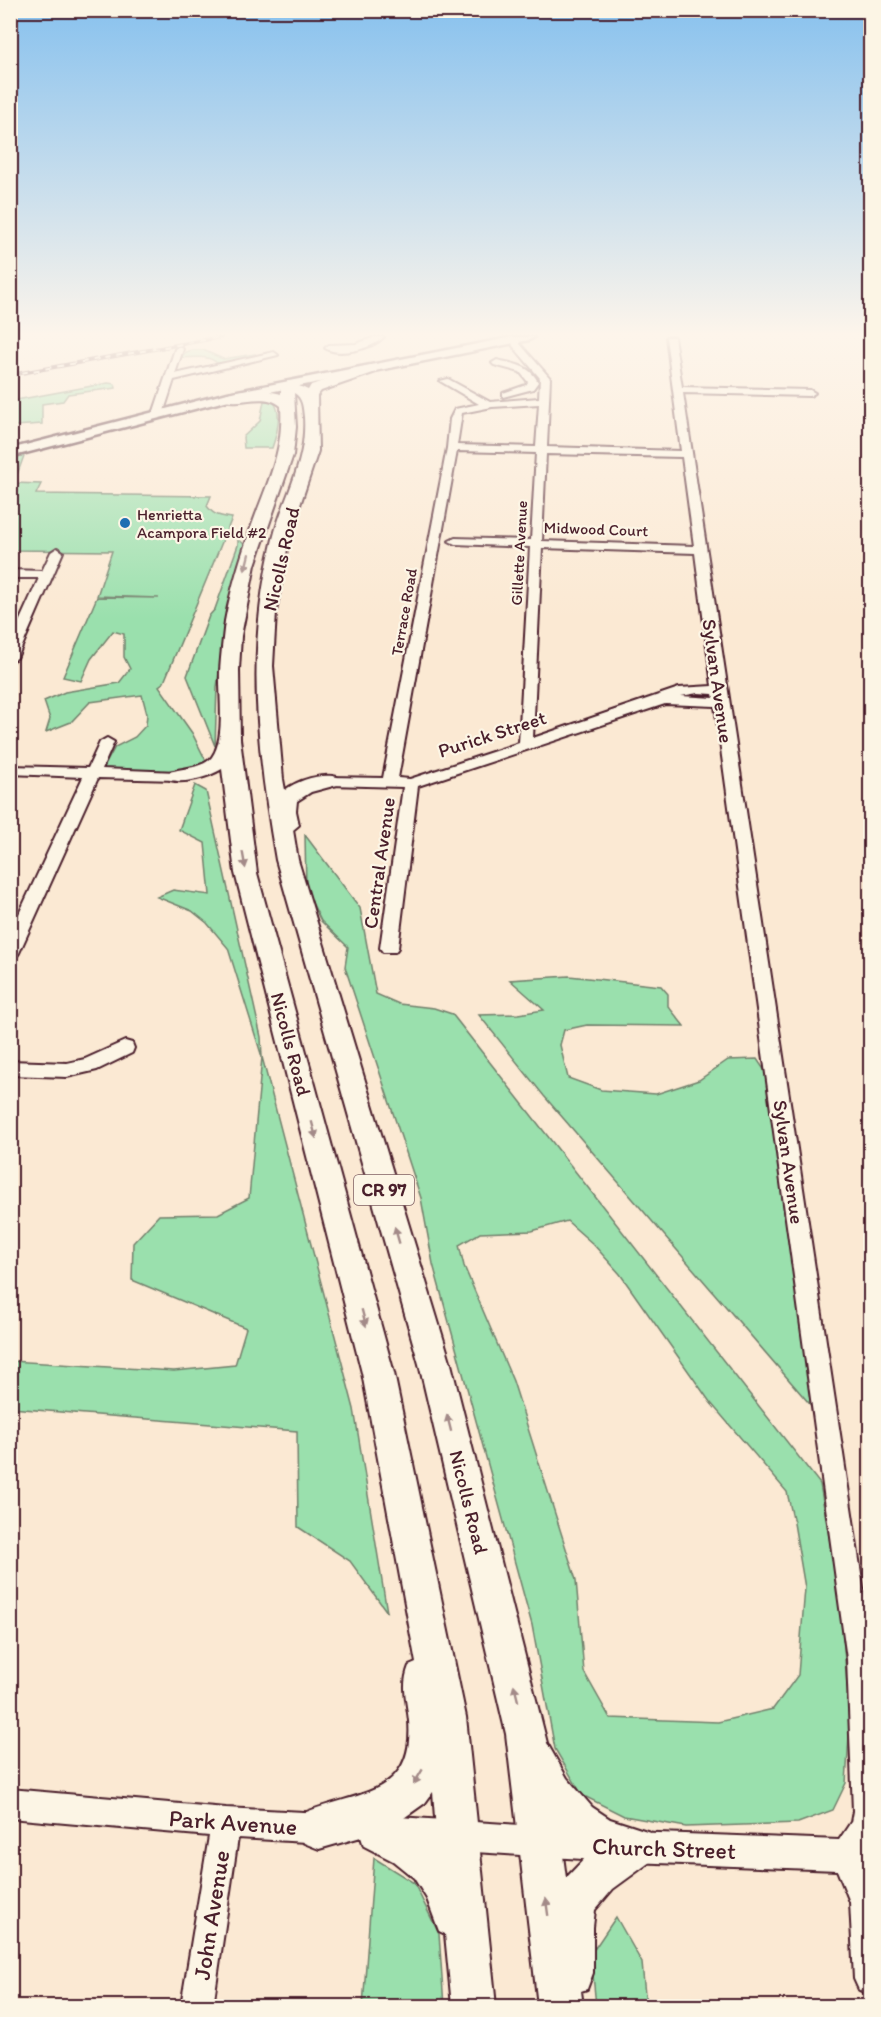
<svg xmlns="http://www.w3.org/2000/svg" width="881" height="2017" font-family="Itim,sans-serif">
<style>
.green{fill:#9ae0ad;stroke:#72806c;stroke-width:1.5;fill-rule:evenodd}
.lines{fill:none;stroke-linecap:round;stroke-linejoin:round}
.minor-casing{stroke:#4a1f2b;stroke-width:4}
.major-casing{stroke:#4a1f2b;stroke-width:5}
.highway-casing{stroke:#4a1f2b;stroke-width:4}
.minor{fill:#fcf5e5;fill-rule:evenodd}
.major{fill:#fcf5e5;fill-rule:evenodd}
.highway{fill:#fcf5e5;fill-rule:evenodd}
.rail-casing{stroke:#4a1f2b;stroke-width:4}
.rail{stroke:#fcf5e5;stroke-width:2;stroke-dasharray:6;stroke-linecap:butt}
.oneway{fill:#a38a88}
.poi-dot{fill:#1f6fb2;stroke:#fcf5e5;stroke-width:2}
.labels{text-anchor:middle;dominant-baseline:central;stroke-width:4.5;stroke-linejoin:round;paint-order:stroke}
.far-poi-label{font-size:16px;fill:#4a1f2b;stroke:#fcf5e5;text-anchor:start}
.far-street-label{font-size:16px;fill:#4a1f2b;stroke:#fcf5e5}
.shield{fill:#fcf5e5;stroke:#7f5f63;stroke-width:1.5}
.shield-label{font-size:18px;font-weight:bold;fill:#4a1f2b}
.street-label{font-size:20px;fill:#4a1f2b;stroke:#fcf5e5}
.near-street-label{font-size:24px;fill:#4a1f2b;stroke:#fcf5e5}
</style>
<rect width="100%" height="100%" fill="#fbe9d3"/>
<filter id="ink" filterUnits="userSpaceOnUse"><feTurbulence type="fractalNoise" baseFrequency=".0167" numOctaves="2"/><feDisplacementMap in="SourceGraphic" scale="12" xChannelSelector="R" yChannelSelector="G"/><feConvolveMatrix kernelMatrix="1 2 1 2 8 2 1 2 1" color-interpolation-filters="sRGB"/></filter>
<g filter="url(#ink)">
<g class="green">
<path d="M193,350H203L223,359L255,354L254,358L217,363C208,354 192,358 180,358L186,352Z"/>
<path d="M10,383H16V400L108,383L115,384L116,388L68,394L63,401L42,404V424L15,426L11,424Z"/>
<path d="M264,401H273C283,413 277,434 272,448H244L243,437L260,421Z"/>
<path d="M25,453L14,483L41,484L36,494L211,496L207,506C214,516 220,516 232,518L164,682L159,686L192,733L206,761C182,777 131,770 103,769L115,747L135,737L146,725L147,714L142,695L90,702L71,722L46,732L50,719L44,701L65,692L119,683L130,669L124,657V634L113,631L91,659L81,681L63,677L97,597L159,598L97,596L112,551L11,550V457Z"/>
<path d="M238,539L244,544L228,608L217,687L215,746L187,676L209,616L215,609L238,545Z"/>
<path d="M195,785L206,791L261,1037L262,1057L354,1409L387,1612L350,1561L298,1527L297,1431L11,1408V1361L174,1371L235,1365L246,1328L132,1280L133,1243L159,1215L218,1214L249,1198L262,1057L228,948L207,923L192,911L157,897L173,890L210,895L205,843L179,830Z"/>
<path d="M305,835L360,908L376,994L399,1004L434,1008L452,1014L820,1484L840,1601L850,1720L846,1783L833,1810L798,1823L686,1827L624,1816L582,1795L555,1749L532,1625L433,1264L421,1198L345,967L348,947L321,921L306,890ZM567,1221L593,1244L620,1274L710,1402L787,1492L794,1523L805,1588L798,1675L773,1709L718,1722L610,1718L584,1672L576,1580L513,1381L464,1266L459,1245L480,1233L532,1231Z"/>
<path d="M569,976L661,986L668,994V1006L684,1026L587,1025L564,1030L560,1045L568,1078L601,1090L656,1094L699,1080L728,1060L757,1059L769,1077L815,1410L544,1096L479,1015L518,1014L544,1010L510,980Z"/>
<path d="M374,1858L414,1883L439,1934L444,2006H363Z"/>
<path d="M616,1917L642,1963L646,2006H596L591,1954Z"/>
</g>
<g class="lines">
<g class="minor-casing">
<g id="minor">
<path d="M375,337H384C372,349 339,357 325,348L329,345L356,344Z"/>
<path d="M511,337H519L520,344L550,378L547,447L681,451L666,337H674L682,387L810,390L815,393L810,396L683,393L870,1633V1845L868,1850L870,1851V1995L859,1990L854,1979L850,1902L837,1870L632,1862L622,1857L617,1847L622,1837L632,1832L839,1840L851,1822L853,1811L847,1659L715,706L665,704L418,786L398,948L395,952H383L380,948L403,787L330,785L323,781L330,777L383,778L447,448L450,419L455,409L479,404L440,381L448,379L490,402L539,398L540,378L513,346ZM539,404L536,447L457,445L462,413L492,407ZM457,451L536,453L531,540L455,538L449,541L455,544L530,547L519,743L410,779L398,778ZM546,454L682,457L694,546L542,541ZM542,548L695,553L712,686L679,688L533,738ZM698,693L713,694L714,698L681,696Z"/>
<path d="M179,346L183,349L175,374L274,352L278,355L174,380L163,414L155,416L153,414L175,349Z"/>
<path d="M497,360C514,364 530,365 538,382L533,389L503,397V393L526,385L528,382L520,372L494,365L492,363Z"/>
<path d="M57,548L63,552L17,658L10,662V642L39,578H10V570L42,571L51,552Z"/>
<path d="M107,738L114,742L102,769L177,772L184,776L177,780L98,778L19,953L16,957L10,959V933L83,777L10,774V766L88,768L100,742Z"/>
<path d="M125,1041L132,1043L134,1048L132,1053L97,1070L67,1077L10,1075V1061L67,1063L85,1059Z"/>
<path d="M10,1789L226,1808L323,1813L333,1818L338,1828L333,1838L323,1843L238,1838L213,2006H181L209,1836L10,1818Z"/>
<path d="M398,1817L598,1830L608,1835L613,1845L608,1855L598,1860L398,1847L388,1842L383,1832L388,1822Z"/>
</g>
</g>
<g class="major-casing">
<path id="major" d="M513,337H534L529,340L229,400L10,457V449L228,393Z"/>
</g>
<g class="highway-casing">
<path id="highway" d="M371,365L377,369L376,372L321,391L317,396L318,451L289,538L276,612L273,666L283,779L285,790C298,780 322,773 337,777L341,781L337,785L311,792L297,801L296,811L299,825L293,830L298,860L451,1364L547,1743L567,1778L592,1807L610,1819L650,1832L656,1847L650,1862L613,1889L595,1910L593,1927V1973L587,1989L581,1991L583,2006H538L506,1734L419,1364L276,860C257,752 245,647 273,539C284,495 307,464 304,417C303,408 303,398 294,393L296,427L293,455L255,565L241,636L239,670L240,739L257,873L394,1373L466,1717L496,2006H452L445,1934L439,1931L427,1899L414,1878L393,1861L364,1846L361,1837L319,1849L304,1843L298,1828L304,1813C357,1791 415,1797 409,1721C407,1700 401,1686 409,1666L416,1663L362,1373L235,873L222,769C209,777 185,784 170,780L167,776L170,772C182,768 204,768 212,757C226,738 219,695 220,671C221,655 223,638 225,621C231,588 241,556 252,525C267,483 284,452 281,406C263,390 234,409 221,397C232,387 267,390 281,394V385L288,381L308,390L311,385ZM433,1792L437,1843L401,1820L425,1803ZM560,1833L573,1844L590,1853L566,1878Z"/>
</g>
<use href="#minor" class="minor"/>
<use href="#major" class="major"/>
<use href="#highway" class="highway"/>
<g class="rail-casing">
<path id="rail" d="M10,375L221,337"/>
</g>
<use href="#rail" class="rail"/>
</g>
<defs><path id="oneway-solid" d="M-6-.8H1V-3.2L6.5 0L1 3.2V.8H-6Z" transform="scale(1.5)"/></defs>
<g class="oneway">
<use href="#oneway-solid" transform="translate(247 562) rotate(104)"/>
<use href="#oneway-solid" transform="translate(244 860) rotate(80)"/>
<use href="#oneway-solid" transform="translate(314 1130) rotate(75)"/>
<use href="#oneway-solid" transform="translate(397 1235) rotate(-106)"/>
<use href="#oneway-solid" transform="translate(364 1318) rotate(75)"/>
<use href="#oneway-solid" transform="translate(449 1423) rotate(-104)"/>
<use href="#oneway-solid" transform="translate(516 1693) rotate(-104)"/>
<use href="#oneway-solid" transform="translate(418 1777) rotate(121)"/>
<use href="#oneway-solid" transform="translate(547 1907) rotate(-98)"/>
</g>
</g>
<linearGradient id="sky" x2="0" y2="1"><stop stop-color="#87c1ee"/><stop offset="0.54" stop-color="#fdf5eb"/><stop offset="1" stop-color="#fdf5eb" stop-opacity="0"/></linearGradient>
<rect width="881" height="619" fill="url(#sky)"/>
<circle class="poi-dot" cx="125" cy="523" r="6"/>
<g class="labels">
<g class="far-poi-label">
<text x="137" y="514">Henrietta<tspan x="137" dy="18">Acampora Field #2</tspan></text>
</g>
<g class="far-street-label">
<text transform="translate(596 529) rotate(2)">Midwood Court</text>
<text transform="translate(519 553) rotate(-87)">Gillette Avenue</text>
<text transform="translate(404 612) rotate(-80)">Terrace Road</text>
</g>
<rect class="shield" x="354" y="1175" width="60" height="30" rx="4.5"/>
<g class="shield-label">
<text x="384" y="1190">CR 97</text>
</g>
<g class="street-label">
<text transform="translate(281 559) rotate(-77)">Nicolls Road</text>
<text transform="translate(718 681) rotate(82)">Sylvan Avenue</text>
<text transform="translate(492 734) rotate(-18)">Purick Street</text>
<text transform="translate(379 863) rotate(-82)">Central Avenue</text>
<text transform="translate(291 1044) rotate(75)">Nicolls Road</text>
<text transform="translate(789 1162) rotate(82)">Sylvan Avenue</text>
<text transform="translate(469 1502) rotate(76)">Nicolls Road</text>
</g>
<g class="near-street-label">
<text transform="translate(233 1822) rotate(4)">Park Avenue</text>
<text transform="translate(664 1848) rotate(2)">Church Street</text>
<text transform="translate(211 1915) rotate(-81)">John Avenue</text>
</g>
</g>
<rect width="881" height="2017" fill="none" stroke="#fcf5e5" stroke-width="36"/>
<rect x="18" y="18" width="845" height="1981" fill="none" stroke="#4a1f2b" stroke-width="2" filter="url(#ink)"/>
</svg>
